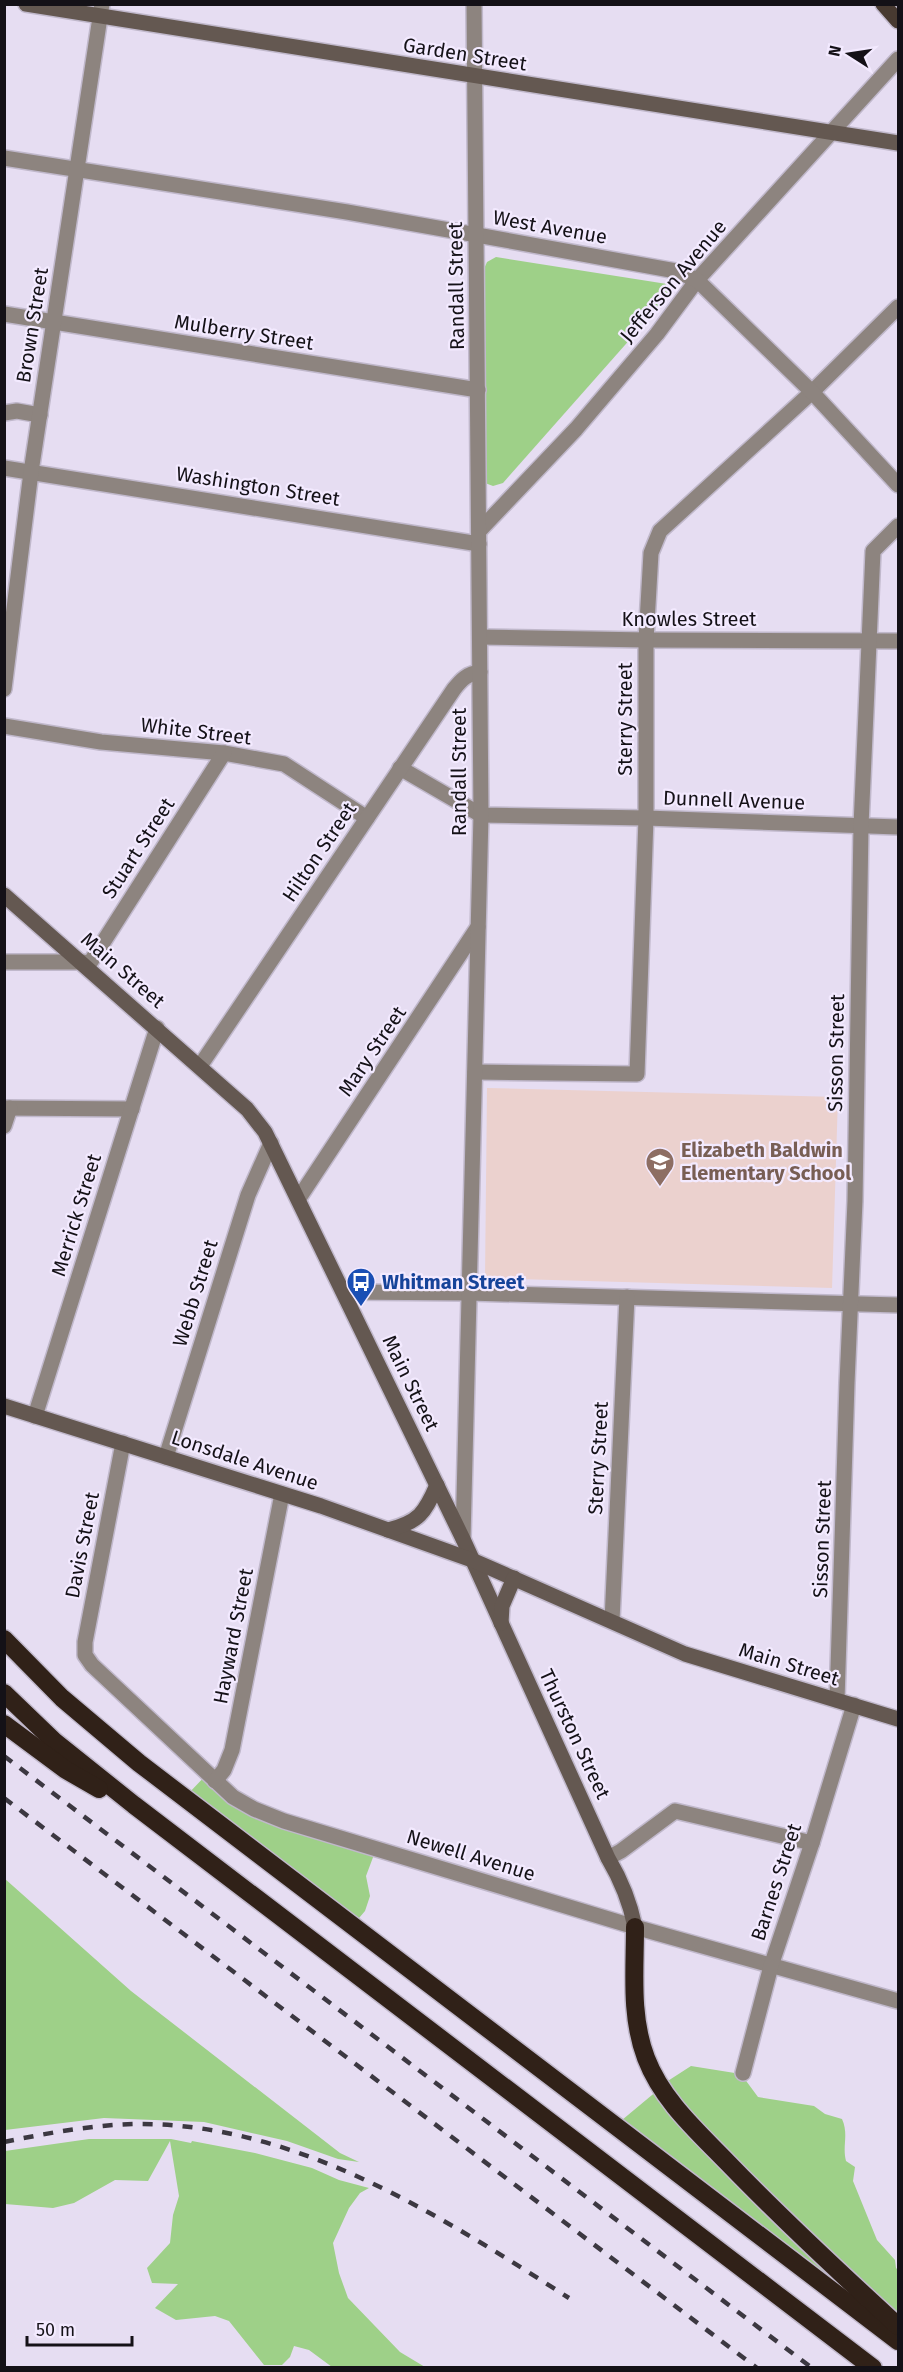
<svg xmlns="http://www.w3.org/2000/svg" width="903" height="2372" font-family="'Fira Sans',sans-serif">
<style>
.education{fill:#ebd1ce}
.green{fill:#9ed088}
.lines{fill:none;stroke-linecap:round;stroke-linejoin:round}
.minor-casing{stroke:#c0b8cb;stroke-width:18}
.tertiary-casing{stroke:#c0b8cb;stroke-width:18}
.secondary-casing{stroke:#c0b8cb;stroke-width:18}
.primary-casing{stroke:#c0b8cb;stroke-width:18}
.motorway-casing{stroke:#c0b8cb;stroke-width:21}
.minor{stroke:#8d847f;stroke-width:15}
.tertiary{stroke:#8d847f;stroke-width:15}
.secondary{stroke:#645851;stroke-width:15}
.primary{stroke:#483a31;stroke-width:15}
.motorway{stroke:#302118;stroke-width:18}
.rail{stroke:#3c3841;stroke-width:4.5;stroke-dasharray:10 10;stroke-linecap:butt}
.labels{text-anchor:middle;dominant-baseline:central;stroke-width:4.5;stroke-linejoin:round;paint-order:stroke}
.street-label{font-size:20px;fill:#141117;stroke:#f3eaff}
.education-label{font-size:20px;font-weight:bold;fill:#785e54;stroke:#f3eaff;text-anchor:start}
.transit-label{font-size:20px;font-weight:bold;fill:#164399;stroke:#f3eaff;text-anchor:start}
</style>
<rect width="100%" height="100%" fill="#e6ddf2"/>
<path class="education" d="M487,1088L838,1097L832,1288L485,1278Z"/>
<g class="green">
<path d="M496,257L667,284L671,293L503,483L493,486L485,483L483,271L487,262Z"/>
<path d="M209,1772L231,1793L375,1852L366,1876L370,1896L365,1911L354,1924L187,1795Z"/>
<path d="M4,1878L131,1991L340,2153L359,2162L338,2159L287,2141L204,2122L104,2118L5,2130Z"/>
<path d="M691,2066L741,2074L758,2097L814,2106L825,2114L842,2119C849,2135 842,2145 846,2161L855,2167L853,2181L877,2240L895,2260L896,2268L898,2270V2339L616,2125L658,2090L660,2086Z"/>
<path d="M89,2139H171L191,2143L192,2141L255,2153L312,2168L339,2180L369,2188L360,2193L349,2208L333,2243L339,2273L348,2298L400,2352L425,2367H332L309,2350L294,2346L290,2357L282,2365H264L229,2321L215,2316L176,2320L155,2308L178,2284L152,2283L147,2268L170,2243L173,2215L179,2196L170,2141L148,2181L115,2180L74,2203L53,2208L5,2204V2151Z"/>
</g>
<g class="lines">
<g class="minor-casing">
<g id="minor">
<path d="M4,158L347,212L477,235"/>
<path d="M4,314L478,390"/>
<path d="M4,413L17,411L40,415"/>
<path d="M4,468L479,544"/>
<path d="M479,531L576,429L657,334L697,280L898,59"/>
<path d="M480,637L646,640L898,641"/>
<path d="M4,689L31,472L102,4"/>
<path d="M4,726L101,742L224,753L284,764L367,818"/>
<path d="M400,768L481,815L646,818L898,827"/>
<path d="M4,962H83"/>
<path d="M88,966L224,753"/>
<path d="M200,1066L454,689C462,679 467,674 480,672"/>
<path d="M475,1072L637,1074L646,818V640L651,553L660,531L812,392L898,307"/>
<path d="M4,1108L132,1109"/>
<path d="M4,1126L10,1108"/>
<path d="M299,1198L478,927"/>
<path d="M345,1292L469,1293L898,1305"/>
<path d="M35,1416L157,1028"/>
<path d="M123,1443L85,1642V1655L92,1665L233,1797L254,1809L284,1821L635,1927L898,2001"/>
<path d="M166,1457L248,1195L271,1143"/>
<path d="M612,1621L627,1297"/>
<path d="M837,1700L847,1383L855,1201L861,826L873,551L898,526"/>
<path d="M215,1781L224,1770L232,1750L282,1494"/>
<path d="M608,1858L621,1851L675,1811L812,1843"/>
<path d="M743,2073L771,1966L812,1843L854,1705"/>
</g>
</g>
<g class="tertiary-casing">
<g id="tertiary">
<path d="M477,235L676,271L697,280L812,392L898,485"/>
<path d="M463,1539L481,815L474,4"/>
</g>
</g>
<g class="secondary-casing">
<g id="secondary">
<path d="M26,4L898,143"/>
<path d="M4,895L247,1109L265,1132L463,1539L608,1858C621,1880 630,1902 635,1927"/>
<path d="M4,1406L321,1506L472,1560L685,1654L898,1719"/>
<path d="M388,1530C419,1522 425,1513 437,1485"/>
<path d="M501,1623L502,1606L514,1578"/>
</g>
</g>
<g class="primary-casing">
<path id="primary" d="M883,4L898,21"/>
</g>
<g class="motorway-casing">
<g id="motorway">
<path d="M4,1639L62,1698L139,1763L898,2341"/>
<path d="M4,1693L54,1741L134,1805L873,2368"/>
<path d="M4,1724L66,1770L99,1789"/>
<path d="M635,1927C635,1971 630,2016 646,2058C662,2100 696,2130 727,2162C782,2219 840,2273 898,2326"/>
</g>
</g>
<use href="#minor" class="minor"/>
<use href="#tertiary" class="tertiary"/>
<use href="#secondary" class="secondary"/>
<use href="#primary" class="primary"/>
<use href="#motorway" class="motorway"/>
<g class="rail">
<path d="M4,1756L812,2368"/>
<path d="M4,1798L757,2368"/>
<path d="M4,2142C48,2133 91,2125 135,2124C295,2122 439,2215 569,2298"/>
</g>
</g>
<defs>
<g id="school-pin" transform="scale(1.5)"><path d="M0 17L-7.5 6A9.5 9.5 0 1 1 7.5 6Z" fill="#8d6e63" stroke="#f3eaff"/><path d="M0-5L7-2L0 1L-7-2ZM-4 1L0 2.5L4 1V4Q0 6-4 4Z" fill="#fff"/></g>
<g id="bus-pin" transform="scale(1.5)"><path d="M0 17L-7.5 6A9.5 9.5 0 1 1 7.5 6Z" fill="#1a4fb4" stroke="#f3eaff"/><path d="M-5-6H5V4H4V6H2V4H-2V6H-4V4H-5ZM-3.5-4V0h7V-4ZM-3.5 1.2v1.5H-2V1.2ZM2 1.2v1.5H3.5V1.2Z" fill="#fff"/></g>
</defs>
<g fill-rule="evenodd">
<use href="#school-pin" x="660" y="1162"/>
<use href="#bus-pin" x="361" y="1282"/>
</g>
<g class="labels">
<g class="street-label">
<text transform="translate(465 54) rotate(9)">Garden Street</text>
<text transform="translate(550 227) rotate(10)">West Avenue</text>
<text transform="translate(673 281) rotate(-50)">Jefferson Avenue</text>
<text transform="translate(456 286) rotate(-91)">Randall Street</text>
<text transform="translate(32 325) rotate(-81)">Brown Street</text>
<text transform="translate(244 332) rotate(9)">Mulberry Street</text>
<text transform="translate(258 486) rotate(9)">Washington Street</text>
<text x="689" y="619">Knowles Street</text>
<text transform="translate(625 719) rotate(-90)">Sterry Street</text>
<text transform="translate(196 731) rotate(7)">White Street</text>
<text transform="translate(459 772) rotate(-90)">Randall Street</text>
<text transform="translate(734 800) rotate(2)">Dunnell Avenue</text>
<text transform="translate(138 848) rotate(-57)">Stuart Street</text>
<text transform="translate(319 852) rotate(-56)">Hilton Street</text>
<text transform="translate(123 970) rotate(41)">Main Street</text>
<text transform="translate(372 1051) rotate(-56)">Mary Street</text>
<text transform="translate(836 1053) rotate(-89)">Sisson Street</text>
<text transform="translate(76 1215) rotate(-73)">Merrick Street</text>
<text transform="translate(195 1293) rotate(-73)">Webb Street</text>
<text transform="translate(411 1383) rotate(64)">Main Street</text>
<text transform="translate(598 1458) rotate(-87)">Sterry Street</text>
<text transform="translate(245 1460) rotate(18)">Lonsdale Avenue</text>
<text transform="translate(822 1539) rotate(-88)">Sisson Street</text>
<text transform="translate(82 1545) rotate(-79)">Davis Street</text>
<text transform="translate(233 1636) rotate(-79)">Hayward Street</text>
<text transform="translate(789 1664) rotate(17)">Main Street</text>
<text transform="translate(575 1734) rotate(65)">Thurston Street</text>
<text transform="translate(471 1855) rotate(17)">Newell Avenue</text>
<text transform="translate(776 1882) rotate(-72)">Barnes Street</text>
</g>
<g class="education-label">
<text x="681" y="1150">Elizabeth Baldwin<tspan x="681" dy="23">Elementary School</tspan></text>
</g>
<g class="transit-label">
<text x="382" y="1282">Whitman Street</text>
</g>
</g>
<rect width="903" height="2372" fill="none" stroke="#141117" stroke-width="12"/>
<g transform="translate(849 54) rotate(282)" stroke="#f3eaff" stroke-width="4.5" paint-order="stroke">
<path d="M0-4.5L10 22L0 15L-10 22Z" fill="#141117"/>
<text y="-9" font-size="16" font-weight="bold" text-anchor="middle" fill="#141117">N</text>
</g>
<path d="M27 2336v9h105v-9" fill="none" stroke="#141117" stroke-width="3"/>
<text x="36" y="2336" font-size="18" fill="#141117" stroke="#f3eaff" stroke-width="4.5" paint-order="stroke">50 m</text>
</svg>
